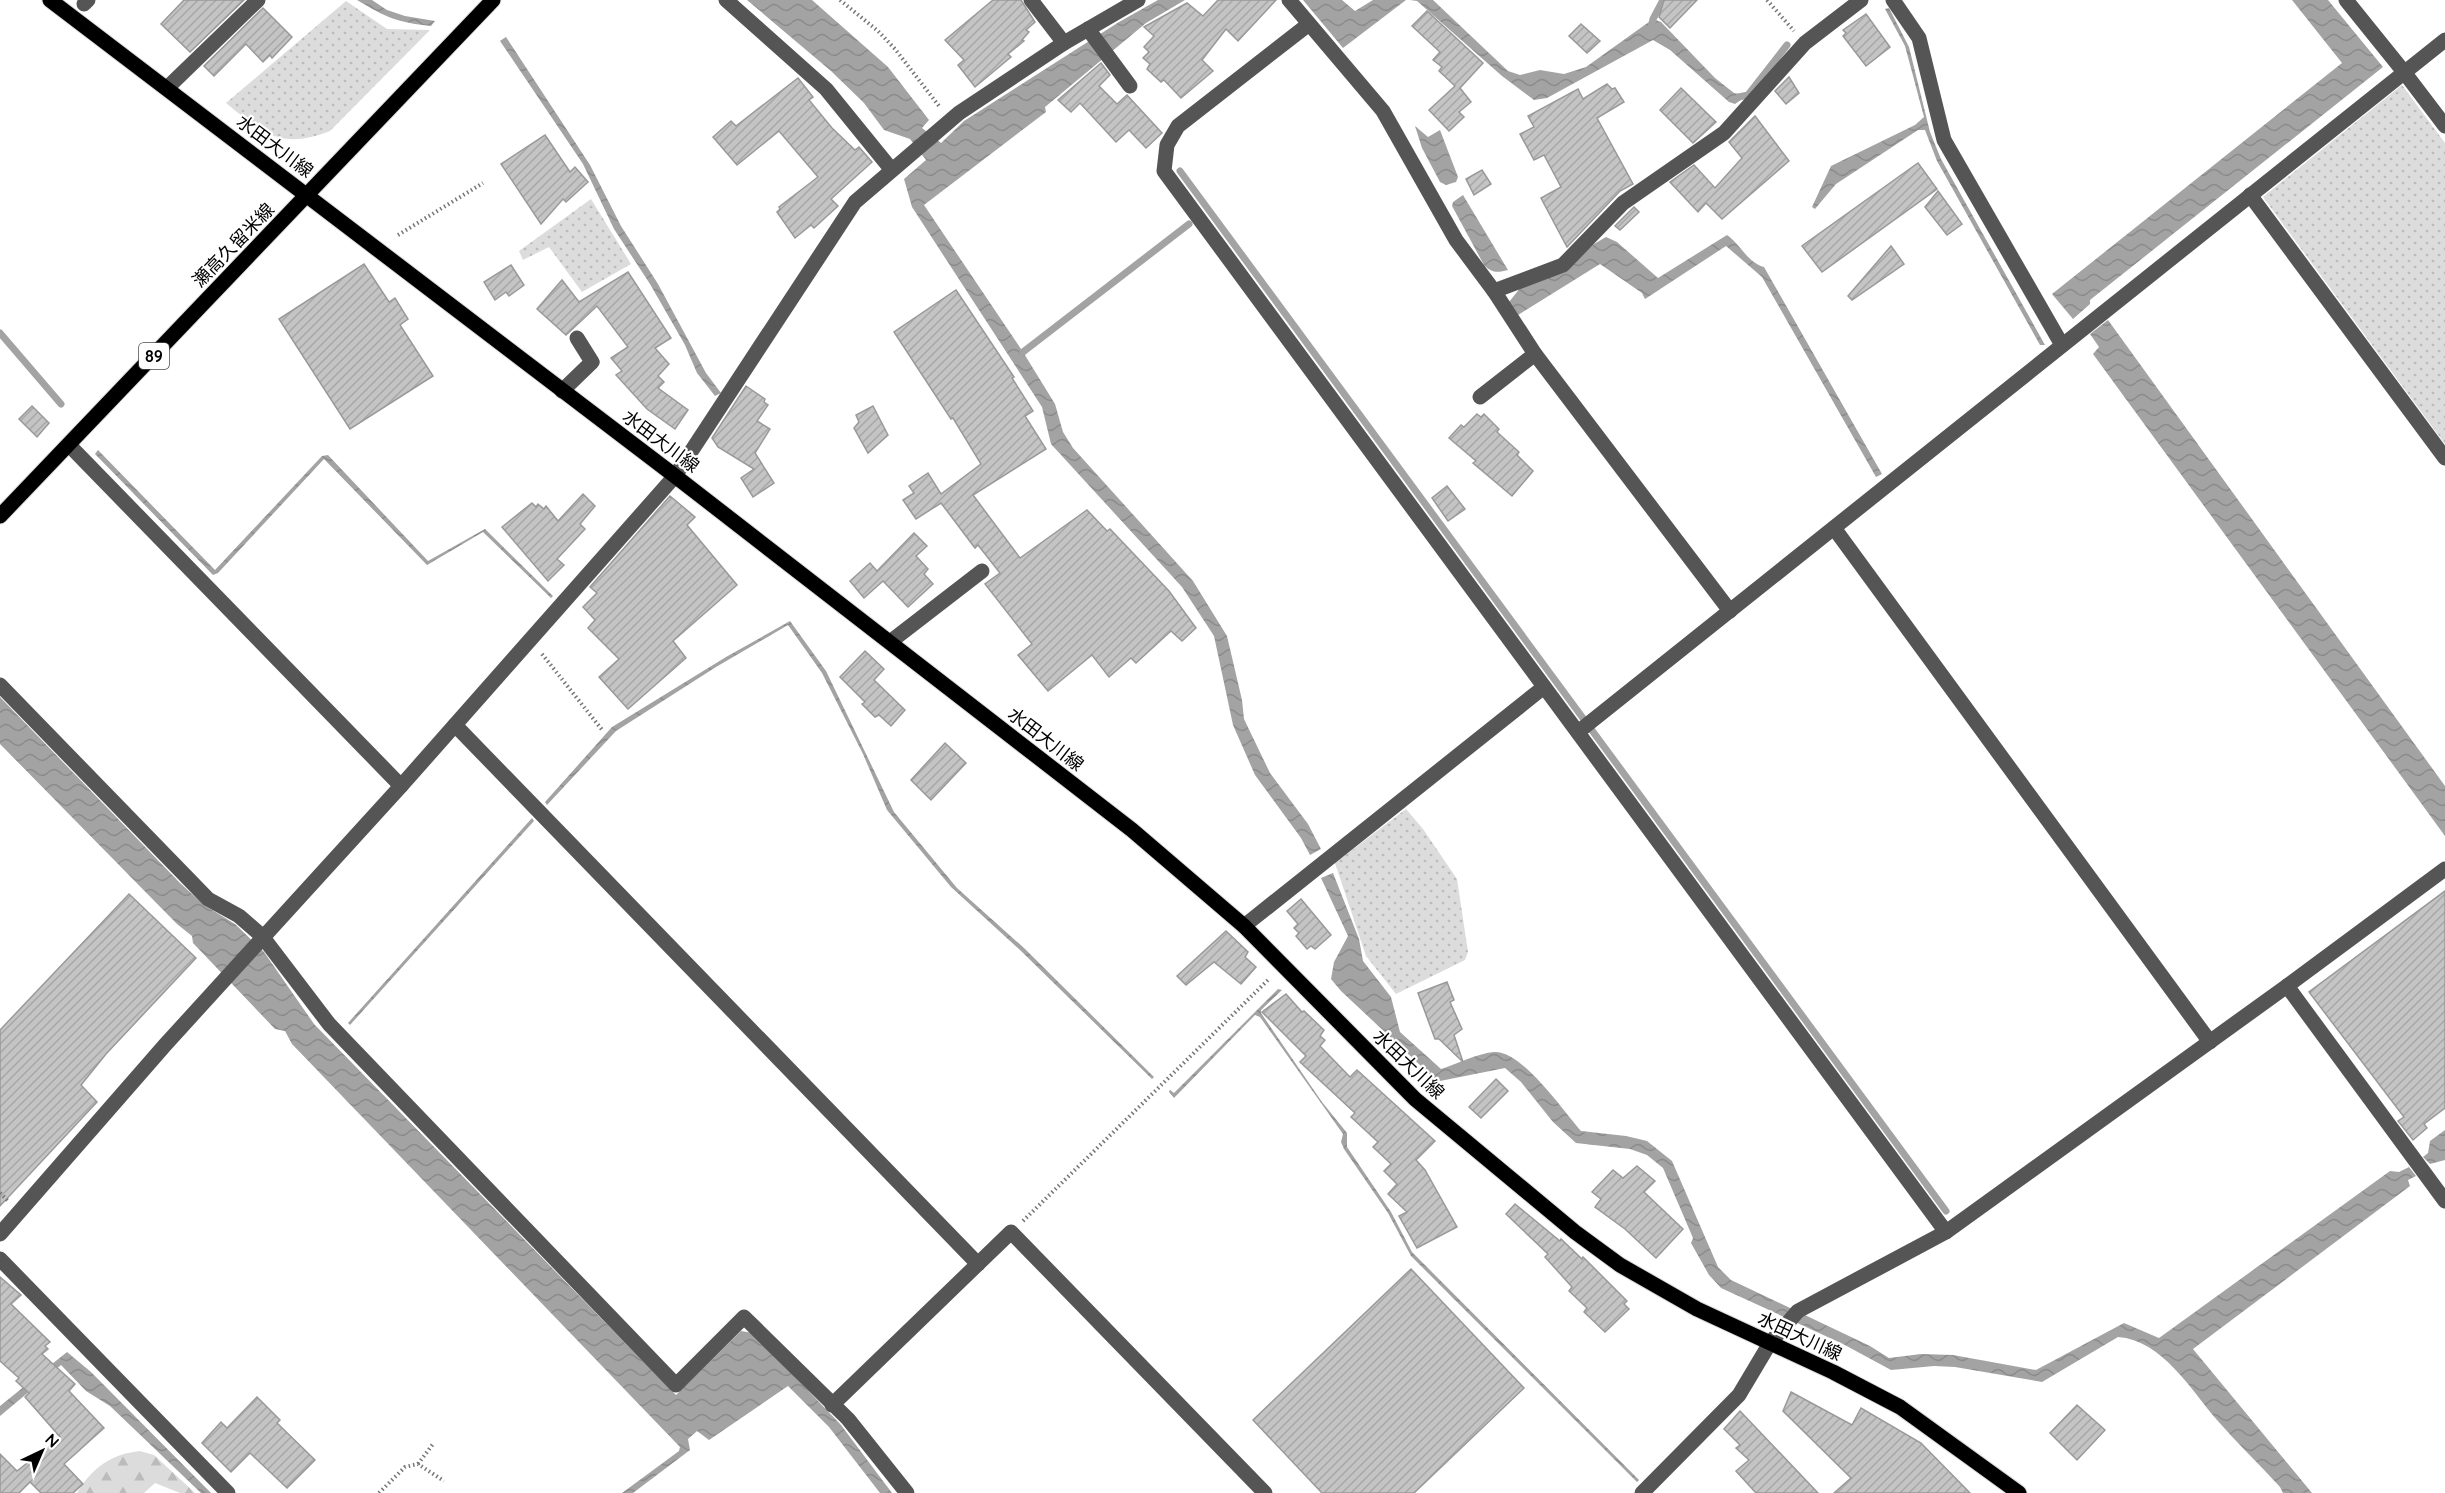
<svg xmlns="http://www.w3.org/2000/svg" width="2445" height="1493" font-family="Quicksand,'Noto Sans JP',sans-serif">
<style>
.green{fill:url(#green-dots)}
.forest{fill:url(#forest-firs)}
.water{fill:url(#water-waves)}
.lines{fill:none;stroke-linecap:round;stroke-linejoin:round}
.stream{stroke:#a3a3a3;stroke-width:7}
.building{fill:url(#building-hatch);stroke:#999;stroke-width:1.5}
.major-casing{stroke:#dbdbdb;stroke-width:17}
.path{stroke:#777;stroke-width:4;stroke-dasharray:1.5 3;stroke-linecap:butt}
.minor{stroke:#555;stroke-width:15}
.major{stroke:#000;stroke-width:15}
.labels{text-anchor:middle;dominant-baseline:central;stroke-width:4.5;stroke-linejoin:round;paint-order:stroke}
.shield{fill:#fff;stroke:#4c4c4c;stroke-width:1.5}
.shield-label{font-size:16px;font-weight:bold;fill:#000}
.street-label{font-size:18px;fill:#000;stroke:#fff}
</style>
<defs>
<pattern id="green-dots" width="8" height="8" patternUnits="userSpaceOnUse" patternTransform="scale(1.5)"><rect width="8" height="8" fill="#dcdcdc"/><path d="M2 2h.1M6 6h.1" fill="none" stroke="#bbb" stroke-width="1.8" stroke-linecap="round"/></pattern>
<pattern id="forest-firs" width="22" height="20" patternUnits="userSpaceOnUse" patternTransform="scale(1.5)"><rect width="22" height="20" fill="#dcdcdc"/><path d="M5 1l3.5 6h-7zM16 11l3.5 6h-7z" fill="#bbb"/></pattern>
<pattern id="water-waves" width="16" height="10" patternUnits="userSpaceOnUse" patternTransform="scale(1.5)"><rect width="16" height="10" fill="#a3a3a3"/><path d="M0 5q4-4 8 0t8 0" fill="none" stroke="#8b8b8b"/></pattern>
<pattern id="building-hatch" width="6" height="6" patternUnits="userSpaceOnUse" patternTransform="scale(1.5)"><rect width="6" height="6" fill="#c4c4c4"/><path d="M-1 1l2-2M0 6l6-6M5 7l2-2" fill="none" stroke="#a7a7a7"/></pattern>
</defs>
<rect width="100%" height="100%" fill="#fff"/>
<g class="green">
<path d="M346,1L387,29L430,30L330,131C281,150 264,134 226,103Z"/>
<path d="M2402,85L2445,143V444L2263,197Z"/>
<path d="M591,199L631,264L582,292L549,247L523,260L519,251Z"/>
<path d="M1406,809L1423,829L1457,879L1468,952L1465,960L1396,994L1366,956L1335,863Z"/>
</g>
<path class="forest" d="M140,1451L154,1455L195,1493H180L155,1483L144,1493H77C92,1468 111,1454 140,1451Z"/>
<g class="water">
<path d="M357,0H372L387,10L405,16L435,21L431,26C396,22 387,18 357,0Z"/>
<path d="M747,0H812L888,67L929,120L922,128L941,143L964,121L1119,22L1158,0H1185L1146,23L1045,107L1046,112L924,205L1023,352L1055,404L1063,432L1073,448L1193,581L1227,636L1242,700L1244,719L1270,773L1308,824L1321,849L1310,855L1301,838L1255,775L1233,725L1214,636L1182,587L1051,444L1042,407L912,207L904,179L926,160L910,139L884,130L864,103L831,71Z"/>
<path d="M1303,0H1342L1355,11L1373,0H1406L1343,48Z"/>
<path d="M1410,0H1433L1508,71L1520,75L1540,70L1564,74L1586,67L1653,19L1661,22L1715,78L1734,93L1748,95L1735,104L1729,102L1670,50L1653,40L1547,98L1534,100L1502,76L1417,1Z"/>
<path d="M2292,0H2328L2383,67L2090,300V304L2073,319L2052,294L2342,63Z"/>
<path d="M1889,8L1909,47L1930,132L1941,159L2045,345H2040L1937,161L1925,130H1918L1836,184L1815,209L1812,207L1831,166L1915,125L1924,117L1905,46L1885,9Z"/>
<path d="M506,37L590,165L621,226L658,284L706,373L721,393L715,396L697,373L685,345L650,284L614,229L583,164L500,41Z"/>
<path d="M1415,126L1428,137L1440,130L1458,177L1456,182L1446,185L1440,182L1422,148Z"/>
<path d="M1463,195L1508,270C1497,273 1492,273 1484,265L1452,206L1453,202Z"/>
<path d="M1727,235C1740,244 1748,263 1764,267L1768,274L1882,474L1876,477L1762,277L1726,246L1645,299L1642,293L1600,264L1518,315L1509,302L1521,287L1560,273L1594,244L1606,237L1617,242L1658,278Z"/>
<path d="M2108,320L2445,786V836L2093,354L2099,347L2090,334Z"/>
<path d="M98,450L215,570L322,456L328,455L428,561L485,529L553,596L551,598L483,532L427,565L324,459L218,573L213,575L95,454Z"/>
<path d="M790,621L826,671L894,812L957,888L1024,948L1154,1077L1152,1079L1020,950L951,887L887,810L863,754L822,673L788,625L716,667L616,731L547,805L545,802L612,727L726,657Z"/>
<path d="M0,697L180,883L204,905L235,924L264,952L314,1024L676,1395L741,1331L753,1333L841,1425L892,1493H880L829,1427L788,1386L709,1440L697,1431L688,1439L690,1450L633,1493H622L679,1451L680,1447L292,1044L285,1031L275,1029L193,943L192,936L177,924L0,744Z"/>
<path d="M532,818L534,821L350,1025L348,1023Z"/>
<path d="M1333,873L1359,939L1363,961L1391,997L1400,1032L1441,1069C1456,1064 1479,1053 1494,1052C1522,1050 1563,1111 1581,1131L1626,1136L1647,1141L1672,1161L1718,1267L1731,1280L1870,1346L1889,1358L1921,1354L1953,1355L2036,1370L2124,1323L2159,1338L2390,1171L2399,1172L2409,1167L2416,1176L2408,1180L2410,1186L2193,1349L2312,1493H2283L2280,1487C2259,1464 2237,1443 2217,1420C2191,1390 2162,1340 2118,1337L2042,1382L1955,1367L1934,1366L1891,1370L1843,1344L1721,1288L1709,1275L1691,1243L1693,1238L1663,1168L1647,1155L1630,1149L1576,1143L1553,1122L1521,1082L1505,1068L1440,1081L1436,1080L1341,991L1331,979L1334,962L1348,936L1321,878Z"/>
<path d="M1278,989L1282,990L1261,1010V1013L1322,1102L1347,1133V1147L1391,1212L1412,1252L1639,1480L1637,1482L1411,1256L1388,1213L1344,1149L1341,1142L1343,1134L1260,1017L1255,1015L1174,1098L1169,1092L1170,1090L1174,1093Z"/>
<path d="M2445,1130V1160L2430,1164L2423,1157L2428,1153L2430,1141Z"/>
<path d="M67,1352L91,1372L211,1493H201L110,1406L86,1391L61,1365L0,1416V1406Z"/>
</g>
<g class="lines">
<g class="stream">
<path d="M1651,28L1653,19L1663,0"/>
<path d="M1739,97L1748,95L1787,45"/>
<path d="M1180,171L1946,1211"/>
<path d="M0,333L61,404"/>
<path d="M1023,352L1189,224"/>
</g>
</g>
<g class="building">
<path d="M184,0H244L190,52L161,24Z"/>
<path d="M993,0H1021L1035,22L1026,30L1029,32L1022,40L1024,41L1008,54L1011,57L975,87L958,65L964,60L945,40Z"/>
<path d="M1218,0H1276L1238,41L1226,29L1202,60L1213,71L1181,98L1164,80L1161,82L1147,69L1150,64L1143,58L1149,52L1144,47L1154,36L1144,27L1187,3L1203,16Z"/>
<path d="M1664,0H1697L1670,28L1659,17Z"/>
<path d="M263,8L292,37L272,58L270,55L263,62L246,44L214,76L204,66Z"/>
<path d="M1427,11L1483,63L1460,88L1471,102L1459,112L1464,117L1449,131L1429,110L1455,86L1439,71L1442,67L1433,60L1440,52L1412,26Z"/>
<path d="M1866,14L1890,47L1866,66L1843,36L1846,33L1843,30Z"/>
<path d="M1581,24L1600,41L1587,53L1569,36Z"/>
<path d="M1101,63L1110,75L1099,86L1117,104L1127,95L1162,133L1146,148L1129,130L1116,142L1080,103L1071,112L1058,100Z"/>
<path d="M1789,77L1799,93L1786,104L1775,91Z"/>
<path d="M798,78L813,97L809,100L832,128L855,150L859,147L872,162L831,199L838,206L814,228L811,225L795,238L777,212L780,209L779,207L818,177L779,131L737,165L713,137L731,121L736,126Z"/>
<path d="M1607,84L1612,89L1615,88L1624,102L1597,118L1633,184L1620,191L1567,247L1541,198L1561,187L1544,155L1534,160L1520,134L1534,127L1528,116L1578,89L1583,99Z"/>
<path d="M1681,88L1716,122L1693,143L1660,110Z"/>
<path d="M1755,116L1789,161L1722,219L1706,203L1698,212L1670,182L1694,165L1715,188L1742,158L1729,142Z"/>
<path d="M545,135L570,172L575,167L588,182L566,202L563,199L541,224L501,164Z"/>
<path d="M1918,163L1937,189L1822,272L1802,246Z"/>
<path d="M1482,170L1491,184L1474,195L1466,179Z"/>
<path d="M1938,191L1962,224L1947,235L1925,207Z"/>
<path d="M1634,207L1639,212L1620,230L1615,226Z"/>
<path d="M1891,246L1904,264L1852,300L1848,296Z"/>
<path d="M364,264L389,302L395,298L408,319L400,325L433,376L350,429L279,319Z"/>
<path d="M511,265L524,285L509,296L506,292L495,300L484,282Z"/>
<path d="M628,272L671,338L655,348L669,364L658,376L664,382L658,388L688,410L675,429L647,409L616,375L622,371L611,358L628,347L597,306L566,335L537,309L562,280L579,302Z"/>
<path d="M956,290L1014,377L1012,378L1033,411L1025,416L1046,449L973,495L1020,558L1087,510L1107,531L1110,529L1169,591L1196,628L1182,641L1171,631L1136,663L1131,658L1109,677L1092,655L1048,691L1018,655L1032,644L985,584L1000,573L978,545L975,548L941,503L916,519L903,500L914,493L909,486L928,473L941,494L981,464L953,418L951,419L894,332Z"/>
<path d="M746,386L765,399L764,402L768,405L757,421L770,429L755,453L774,483L753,497L741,478L754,469L718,447L712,438Z"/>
<path d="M32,406L49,423L37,437L19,419Z"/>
<path d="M873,406L888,435L868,453L854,428L859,422L856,415Z"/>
<path d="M1477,414L1481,417L1484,414L1499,429L1497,432L1519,452L1517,455L1533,471L1512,496L1473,463L1476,461L1449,438L1461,425L1464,427Z"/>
<path d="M1447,486L1465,509L1448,521L1432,498Z"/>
<path d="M583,494L595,506L580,524L585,529L557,559L564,565L548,581L502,527L532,503L536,507L538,504L544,509L546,506L558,521Z"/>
<path d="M670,496L695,517L687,525L737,585L673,641L686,658L628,709L599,677L619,659L588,628L595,620L583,607L597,593L590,587Z"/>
<path d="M914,533L927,546L916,556L928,569L924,574L933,584L908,607L883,581L864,598L850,581L870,563L877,571Z"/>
<path d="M865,651L884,669L874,680L905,710L891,726L879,715L875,717L862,704L865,702L840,677Z"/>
<path d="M945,743L966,763L931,800L911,780Z"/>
<path d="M2445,891V1108L2424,1124L2427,1128L2413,1140L2398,1121L2404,1117L2309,992Z"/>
<path d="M129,894L196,958L106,1054L81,1085L97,1102L0,1206V1030Z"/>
<path d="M1301,899L1331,935L1315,949L1311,946L1307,949L1296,936L1299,933L1294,928L1298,924L1287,911Z"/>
<path d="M1226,931L1248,952L1245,957L1256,967L1241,984L1214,962L1186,985L1177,976Z"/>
<path d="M1447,982L1454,1000L1450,1002L1462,1029L1454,1035L1463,1062L1439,1039H1435L1418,993Z"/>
<path d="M1286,994L1302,1012L1304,1011L1324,1030L1320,1036L1325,1040L1320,1046L1350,1077L1357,1070L1435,1141L1416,1160L1425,1170L1457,1227L1417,1248L1399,1216L1407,1212L1388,1194L1397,1184L1384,1171L1391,1164L1373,1147L1378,1142L1351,1117L1355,1113L1300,1062L1306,1056L1262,1012Z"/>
<path d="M1496,1079L1508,1091L1481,1118L1469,1107Z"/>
<path d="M1637,1166L1655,1181L1644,1192L1683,1229L1656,1258L1625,1229L1595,1207L1601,1199L1592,1192L1613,1170L1623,1178Z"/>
<path d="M1515,1204L1560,1241L1561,1239L1582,1259L1583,1257L1627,1301L1624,1304L1629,1309L1605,1332L1584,1312L1587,1308L1569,1291L1572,1287L1545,1257L1548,1254L1506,1214Z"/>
<path d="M1411,1269L1524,1388L1414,1493H1322L1253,1420Z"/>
<path d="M0,1277L21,1295L11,1304L50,1342L45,1346L48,1349L42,1354L75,1384L69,1391L104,1428L64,1464L83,1484L73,1493H41L30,1482L19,1493H0V1454L17,1471L60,1437L25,1397L29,1393L16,1381L19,1378L0,1361Z"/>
<path d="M1791,1392L1852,1425L1861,1408L1921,1443L1970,1493H1834L1851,1478L1783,1411Z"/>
<path d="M257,1397L280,1420L277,1423L315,1460L287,1488L250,1453L231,1472L202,1443L221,1422L227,1428Z"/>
<path d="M2077,1405L2105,1430L2077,1460L2050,1433Z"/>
<path d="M1740,1411L1818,1493H1756L1736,1471L1749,1460L1736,1448L1740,1445L1724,1429Z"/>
</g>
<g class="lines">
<g class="major-casing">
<g id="major">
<path d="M50,0L675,476L1132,830L1244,926L1415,1099L1575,1232L1620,1265L1697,1309L1833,1372L1900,1407L2019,1493"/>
<path d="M0,516L493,0"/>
</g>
</g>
<g class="path">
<path d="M840,0L878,31L895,49L939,106"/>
<path d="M1767,0L1794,31"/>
<path d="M398,235L483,183"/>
<path d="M542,654L603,731"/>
<path d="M0,1193L8,1201"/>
<path d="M1023,1221L1270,978"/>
<path d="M418,1464L433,1444"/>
<path d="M379,1493L405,1467L418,1464L444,1481"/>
</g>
<g class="minor">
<path d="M726,0L826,89L891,169"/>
<path d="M1031,0L1064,43"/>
<path d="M1289,0L1383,111L1456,240L1494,291L1535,354L1730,611"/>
<path d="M1893,0L1919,38L1944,140L2062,345"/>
<path d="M2346,0L2404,72L2445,126"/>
<path d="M84,4L88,0"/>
<path d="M1309,24L1178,126L1167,145L1164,171L1946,1232"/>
<path d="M1088,29L1130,86"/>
<path d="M167,88L258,0"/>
<path d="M2250,195L2445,458"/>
<path d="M1494,291L1563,265L1623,203L1724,133L1805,43L1861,0"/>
<path d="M562,391L592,362L577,338"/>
<path d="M1480,397L1535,354"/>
<path d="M69,445L401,786"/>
<path d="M1834,528L2210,1042"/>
<path d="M890,642L982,571"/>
<path d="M0,685L208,899L239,916L262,936L329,1024L676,1385L744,1317L848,1419L907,1493"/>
<path d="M455,725L978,1264"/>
<path d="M1578,732L2445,40"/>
<path d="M1244,926L1544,687"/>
<path d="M2287,986L2445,1201"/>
<path d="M0,1234L165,1045L401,786L675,476L855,202L959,113L1064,43L1138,0"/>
<path d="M0,1259L228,1493"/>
<path d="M832,1405L1011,1232L1265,1493"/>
<path d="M1642,1493L1739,1395L1770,1343L1798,1311L1946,1232L2287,986L2445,869"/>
</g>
<use href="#major" class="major"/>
</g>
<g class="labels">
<rect class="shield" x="139" y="343" width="30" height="26" rx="4.5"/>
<g class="shield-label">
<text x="154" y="356">89</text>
</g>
<g class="street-label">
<text transform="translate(275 146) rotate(37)">水田大川線</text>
<text transform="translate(233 245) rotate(-46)">瀬高久留米線</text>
<text transform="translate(661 441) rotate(37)">水田大川線</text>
<text transform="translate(1046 739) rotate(38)">水田大川線</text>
<text transform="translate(1409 1064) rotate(44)">水田大川線</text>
<text transform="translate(1800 1336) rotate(25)">水田大川線</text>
</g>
</g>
<g transform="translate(42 1451) rotate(44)" stroke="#ffffff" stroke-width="4.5" paint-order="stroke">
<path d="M0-4.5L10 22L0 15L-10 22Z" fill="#000000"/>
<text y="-9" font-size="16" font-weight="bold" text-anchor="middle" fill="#000000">N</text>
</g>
</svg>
